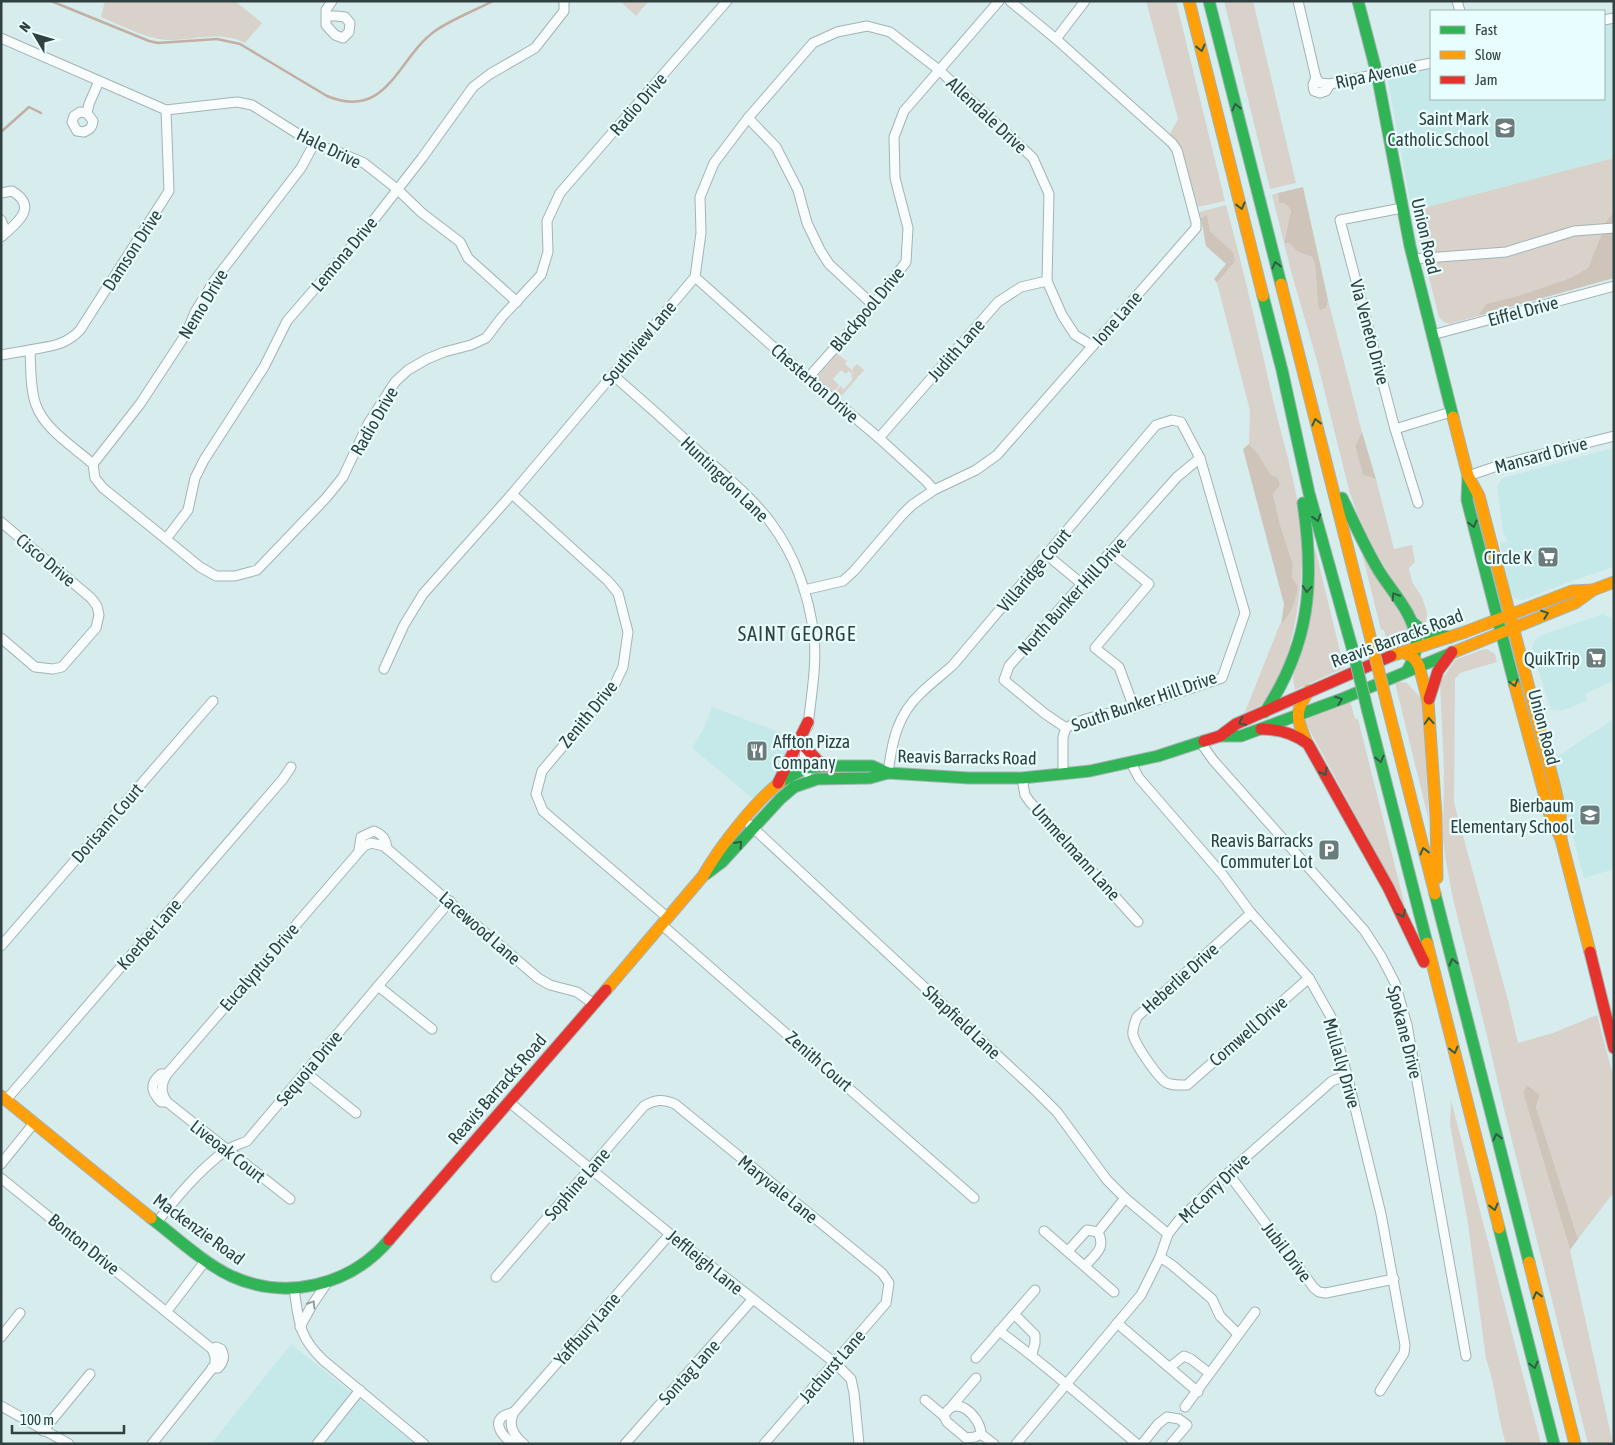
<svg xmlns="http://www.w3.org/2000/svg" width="1615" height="1445" font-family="'Asap Condensed',sans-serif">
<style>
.built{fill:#c5e8e9}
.green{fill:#d9d2cb}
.forest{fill:#cfc4ba}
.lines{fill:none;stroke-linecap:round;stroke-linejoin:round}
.stream{stroke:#c2aea2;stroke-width:2.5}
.street-casing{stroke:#a3b3b4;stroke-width:11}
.fast-casing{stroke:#a3b3b4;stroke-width:13}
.slow-casing{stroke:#a3b3b4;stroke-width:13}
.jam-casing{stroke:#a3b3b4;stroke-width:13}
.street{stroke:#f9fcfc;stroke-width:9}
.fast{stroke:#30b455;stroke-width:11}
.slow{stroke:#ff9f0a;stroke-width:11}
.jam{stroke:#e5322d;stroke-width:11}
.fast-bridge-casing{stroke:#a3b3b4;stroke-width:13;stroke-linecap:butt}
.slow-bridge-casing{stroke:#a3b3b4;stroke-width:13;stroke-linecap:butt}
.fast-bridge{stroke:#30b455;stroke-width:11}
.slow-bridge{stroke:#ff9f0a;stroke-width:11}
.oneway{stroke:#315d45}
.oneway2{stroke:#959e9e}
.labels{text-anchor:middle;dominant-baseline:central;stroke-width:4.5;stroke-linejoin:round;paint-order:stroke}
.street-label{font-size:18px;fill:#314040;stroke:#e8fefe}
.poi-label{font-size:18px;fill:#314040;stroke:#e8fefe;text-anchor:end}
.quarter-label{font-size:20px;letter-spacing:1px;fill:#314040;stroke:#e8fefe}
</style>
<rect width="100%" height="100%" fill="#d7eced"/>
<g class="built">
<path d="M1614,21V158L1412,211L1388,81L1389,78L1392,76L1431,68V99H1604V24Z"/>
<path d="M1614,448V567L1566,583L1523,600L1514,598L1510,592L1500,543L1508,542L1503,531L1497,487L1503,478Z"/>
<path d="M1603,614L1614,619V681L1585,694L1587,701L1563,710H1551L1532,650L1534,641L1542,635Z"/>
<path d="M712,707L795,738L779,770L756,801L692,748L704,728Z"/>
<path d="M1614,719V869L1584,878L1552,760Z"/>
<path d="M291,1344L415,1444H211Z"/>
</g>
<g class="green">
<path d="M105,1H235L262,23L245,43C218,30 194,41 166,40C144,38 121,25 101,17Z"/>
<path d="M620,1H649L636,16Z"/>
<path d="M1146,1H1176L1225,201L1198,207L1181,149L1170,134L1178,119Z"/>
<path d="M1224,1H1253L1296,183L1270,189Z"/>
<path d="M1614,158V212L1607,220L1588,268L1570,278L1521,295L1486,304L1478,316L1450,324L1444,322L1439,317L1412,211Z"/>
<path d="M1278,193L1279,203L1286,204L1291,210L1284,242L1289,243L1298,252L1312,257L1315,265L1318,305L1326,308L1328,300L1362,432L1355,446L1363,475L1376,479L1394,549L1412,545L1415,562L1409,568L1412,582L1422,597L1427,612L1426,628L1422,625L1377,555L1358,516L1349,490L1317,361L1291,271L1272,195Z"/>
<path d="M1226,205C1244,271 1259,338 1274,404C1285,449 1299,492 1302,538C1305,575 1292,680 1262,704C1257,708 1250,710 1245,712L1280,624L1288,616L1298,587L1292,577L1293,565L1279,521L1273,494L1280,485L1278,478L1270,474L1259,455L1249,444L1250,411L1217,283L1235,261L1234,253L1210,231L1207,216L1201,218L1199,212Z"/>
<path d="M837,354L847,361L845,364L853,371L851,377L850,376L852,374L849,371L846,374L841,370L833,379L839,385L833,394L817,380V377Z"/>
<path d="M857,364L864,370L839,399L834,395L840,386L844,389L852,380L853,368Z"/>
<path d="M1315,548L1344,668L1295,690L1293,679Z"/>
<path d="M1361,549L1411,631L1409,644L1389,651L1384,630H1381Z"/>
<path d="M1487,649L1495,654L1497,662L1460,673L1455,679L1454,803L1509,1004L1518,1043L1553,1033L1597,1015L1614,1079V1192L1578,1239L1536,1107L1540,1095L1527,1085L1523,1093L1570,1250L1613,1444H1588L1504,1109L1488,1040L1453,899L1446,862L1443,840L1444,771L1440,683L1455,660L1481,650Z"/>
<path d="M1402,682L1407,683L1422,699L1429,821L1395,683Z"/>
<path d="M1350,701L1355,719H1358L1405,906L1303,718Z"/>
<path d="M1451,1100L1541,1444H1506C1497,1416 1496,1386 1486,1359L1468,1224L1450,1124Z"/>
</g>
<g class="forest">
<path d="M1303,187L1328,300L1326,308L1320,310L1318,305L1315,265L1312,257L1298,252L1289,243H1284L1291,210L1286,204L1279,203L1278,193Z"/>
<path d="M1614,212V278L1478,316L1486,304L1521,295L1570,278L1588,268L1607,220Z"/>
<path d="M1207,215L1210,231L1234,253L1235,261L1217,283L1214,279L1226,264L1206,246L1201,218Z"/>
<path d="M1362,432L1376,479L1363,475L1355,446Z"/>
<path d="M1249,444L1259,455L1270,474L1278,478L1280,485L1273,494L1279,521L1293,565L1292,577L1298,587C1295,601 1292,614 1281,624L1284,604L1243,449Z"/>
<path d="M1527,1085L1540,1095L1536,1107L1578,1239L1570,1250L1523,1093Z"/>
</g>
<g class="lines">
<g class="stream">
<path d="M51,1L149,41L158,43L217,39L240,44L327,96C388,121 397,58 435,31C452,19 474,11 493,1"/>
<path d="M1,132L29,107L41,113"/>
</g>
<g class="street-casing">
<g id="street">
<path d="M1298,1L1316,78L1320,83L1330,84L1431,63"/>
<path d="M1457,1L1460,11"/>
<path d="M326,16H336L345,17L350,23L349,32L343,38L335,35L326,25V10L332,1"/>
<path d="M1604,20L1614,18"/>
<path d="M1,38L166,110L237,102L252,105L314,144L343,154L364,163L397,189L422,213L460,242L468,258L517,302"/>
<path d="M1056,39L1085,1"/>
<path d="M1316,77L1313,85L1314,91L1320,93L1326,91L1330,84"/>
<path d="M87,113L80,112L74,116L72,122L77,131L84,132C90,129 92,128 93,121L87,113L89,104L99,81"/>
<path d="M748,118L776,147L798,190L807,223L820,250L829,264L873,305"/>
<path d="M1,193L12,191C39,207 17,223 1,237"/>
<path d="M1402,208L1340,220L1395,429L1418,503"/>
<path d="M1,220L6,232"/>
<path d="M1413,259L1506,252L1574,231L1614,228"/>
<path d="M695,277L808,378L879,438L926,481L934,490"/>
<path d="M1432,335L1614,286"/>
<path d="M30,350C50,346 65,346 80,330L169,191L166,110"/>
<path d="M1,355L30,350C31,368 30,389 36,405C45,430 74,447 93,464L95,478L103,488L166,539L200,567L216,576H235L257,570L326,498L343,477L368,424L395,382L408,370L427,359L444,352L471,345L486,338L502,317L541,275L548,252L547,221L560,193L727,1"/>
<path d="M613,375C643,401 672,427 701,454C725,476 752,497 771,523C795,555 809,596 814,636C817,666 811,696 808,726"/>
<path d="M808,378L873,305L906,262L908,228L895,178L894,137L904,111L999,1"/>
<path d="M1395,429L1451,412"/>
<path d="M879,438L998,302L1021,287L1047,281"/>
<path d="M93,464L140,404L186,334L195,312L214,281L301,168L314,144"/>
<path d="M1468,476L1503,464L1614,436"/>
<path d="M512,494L608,581L618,593L628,632L623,667L614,686L542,771L536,794L543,811L668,918"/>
<path d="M1,522L91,598L97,606L99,615L96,628L62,667L53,669L35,667L1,638"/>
<path d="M166,539L188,510L195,478L204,460L264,367L287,321L369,226L422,158L473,87L490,74L535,48L564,11V1"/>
<path d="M1111,553L1149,584L1095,648L1119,667L1134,708"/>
<path d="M1047,555L1082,584"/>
<path d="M804,590L843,581L854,571L902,515L912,505L934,490L976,470L997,455L1196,228V222L1177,150L1172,143L1056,39L1010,1"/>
<path d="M384,669L404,625L423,594L512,494L695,277L701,233L700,197L714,163L748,118L813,43L837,32L867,26L890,32L939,70L1033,158L1049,194L1047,281L1062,315L1075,335L1093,346"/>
<path d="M1066,728L1044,713L1004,680L1009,666L1177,477L1200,458"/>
<path d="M1201,743L1213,760L1364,930L1381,956L1395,983L1407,1025L1466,1356"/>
<path d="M806,744L804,758L807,773"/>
<path d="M1131,763L1139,778L1222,874L1251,913L1309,978L1331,1017L1347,1075L1381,1214L1405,1345L1404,1353L1380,1391"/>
<path d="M888,773C892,742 897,715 921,693C931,683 942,675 953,665L1156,425L1172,420L1181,422L1200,458L1245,613L1222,678C1191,688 1160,700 1129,709C1107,715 1085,716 1066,728L1063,737V774"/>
<path d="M1022,778L1025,795L1030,802L1138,922"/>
<path d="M750,825L1037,1092L1057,1112L1107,1180L1125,1198L1168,1234"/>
<path d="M359,850L361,837L374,831C383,835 386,839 387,849"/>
<path d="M1251,913L1137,1017C1135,1022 1132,1029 1133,1035C1136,1046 1156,1074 1164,1081C1170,1086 1180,1085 1187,1085L1309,978"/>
<path d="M662,925L974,1198"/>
<path d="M1,946L213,701"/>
<path d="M378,986L432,1029"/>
<path d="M305,1072L356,1113"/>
<path d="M6,1100L283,779L291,767"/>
<path d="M164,1102H161C151,1091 149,1084 161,1074H167"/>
<path d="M509,1102L670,1234L835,1363L851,1379L854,1393L859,1444"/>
<path d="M1,1164L34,1123"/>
<path d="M1228,1173L1314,1288L1319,1292L1326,1293L1394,1279"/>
<path d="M1,1178L212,1349L215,1356V1365L152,1444"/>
<path d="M290,1199L167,1102C160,1092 161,1084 167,1074L364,846L371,843L384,846L538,978L550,985L577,992L594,1004"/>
<path d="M157,1222C177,1197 199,1170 225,1151C231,1147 240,1144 247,1141L450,901"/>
<path d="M1044,1231L1114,1292"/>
<path d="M1098,1232L1125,1198"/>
<path d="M1068,1251L1087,1230L1098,1232"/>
<path d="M1160,1257L1172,1265L1212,1299L1220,1316L1238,1334"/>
<path d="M1085,1266C1096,1253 1106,1249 1098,1232"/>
<path d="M496,1277L644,1106C656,1099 663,1099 675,1104L882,1273L889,1283L886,1303L764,1444"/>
<path d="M294,1289C299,1321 298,1336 323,1360L424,1444"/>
<path d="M167,1311L206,1260"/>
<path d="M1014,1314L1035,1335V1343L1032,1354"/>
<path d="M1117,1323L1198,1392"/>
<path d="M300,1327L312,1305L327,1283"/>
<path d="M999,1331C1047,1365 1091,1406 1137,1444"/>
<path d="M1,1337L20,1313"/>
<path d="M212,1349L216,1347L221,1349C225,1356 224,1362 218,1368H212"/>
<path d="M976,1358L1035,1290"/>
<path d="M1170,1367L1184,1356L1191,1359L1209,1373"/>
<path d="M925,1400L944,1416"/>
<path d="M1,1406L69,1444"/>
<path d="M952,1406L976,1378"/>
<path d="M1185,1407L1255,1312"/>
<path d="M514,1412C510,1413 505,1415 502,1417C493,1425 504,1437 511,1442L518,1439"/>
<path d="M43,1431L90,1374"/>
<path d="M981,1434L975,1437L966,1438L947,1422L944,1416C955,1392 981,1417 981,1434L994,1444"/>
<path d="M317,1444L360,1390"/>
<path d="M524,1444C514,1436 507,1425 514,1412L670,1234"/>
<path d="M625,1444L752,1300"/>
<path d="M1016,1444L1141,1295L1160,1257L1168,1234L1179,1220L1228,1173L1332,1081L1347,1075"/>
<path d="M1142,1444L1158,1424L1167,1417L1179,1419L1187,1425L1171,1444"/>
</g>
</g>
<g class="fast-casing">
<g id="fast">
<path d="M1209,1L1281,284"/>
<path d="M1358,1L1377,74L1410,246L1453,417"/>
<path d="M1263,296L1282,370L1309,493L1353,651"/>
<path d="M1468,476L1467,500L1515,686"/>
<path d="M1342,498C1354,522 1365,548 1379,571C1392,592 1413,613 1416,638C1418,650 1413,661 1407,671"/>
<path d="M1412,622L1426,634L1450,637"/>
<path d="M1265,712C1310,644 1315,582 1303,503"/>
<path d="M1368,712L1427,943"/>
<path d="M1220,736H1241L1344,698L1454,652"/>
<path d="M780,782L806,768L826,766H872L888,773L969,778H1022L1090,771L1158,756L1204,741"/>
<path d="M706,874L722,862L780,799L794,787L817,779L870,778L888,773"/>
<path d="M1435,894L1529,1262"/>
<path d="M151,1218C176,1237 202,1262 231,1276C286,1301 350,1286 389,1240"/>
<path d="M1499,1228L1554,1444"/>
</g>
</g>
<g class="slow-casing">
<g id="slow">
<path d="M1189,1L1263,296"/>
<path d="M1281,284L1372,644"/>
<path d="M1453,417L1468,476L1479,496L1555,788L1560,811L1561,839"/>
<path d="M1403,652L1414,658L1419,666L1428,701L1436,816L1437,878"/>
<path d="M1454,652L1575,603L1593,590L1614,582"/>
<path d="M1391,656L1465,632L1572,591L1593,590"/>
<path d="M1515,686L1550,815L1561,839L1590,952"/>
<path d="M1387,704L1435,894"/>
<path d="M1307,743C1297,719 1293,713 1309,691"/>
<path d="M1427,943L1499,1228"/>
<path d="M606,990L703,876C720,846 753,804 780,782"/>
<path d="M1,1096L151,1218"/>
<path d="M1529,1262L1575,1444"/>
</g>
</g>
<g class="jam-casing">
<g id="jam">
<path d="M1429,699L1438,671L1452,652"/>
<path d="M1261,729C1279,729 1294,733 1308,744L1388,887L1424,962"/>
<path d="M1204,741L1220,736L1236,724L1391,656"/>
<path d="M805,747L818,761L826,766"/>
<path d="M778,783L808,722"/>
<path d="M1590,952L1614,1048"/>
<path d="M389,1240L606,990"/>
</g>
</g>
<use href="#street" class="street"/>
<use href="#fast" class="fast"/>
<use href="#slow" class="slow"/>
<use href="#jam" class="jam"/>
<g class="fast-bridge-casing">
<path id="fast-bridge" d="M1353,651L1368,712"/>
</g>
<g class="slow-bridge-casing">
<path id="slow-bridge" d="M1372,644L1387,704"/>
</g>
<use href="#fast-bridge" class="fast-bridge"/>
<use href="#slow-bridge" class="slow-bridge"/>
</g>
<defs><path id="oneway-chevron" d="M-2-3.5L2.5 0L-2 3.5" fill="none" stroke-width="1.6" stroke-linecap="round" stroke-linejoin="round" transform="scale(1.25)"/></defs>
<g class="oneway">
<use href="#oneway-chevron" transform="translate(1201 48) rotate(76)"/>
<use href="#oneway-chevron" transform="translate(1236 107) rotate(-104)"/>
<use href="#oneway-chevron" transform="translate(1241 206) rotate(76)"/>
<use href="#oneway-chevron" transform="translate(1276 265) rotate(-104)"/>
<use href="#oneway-chevron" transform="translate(1316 422) rotate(-104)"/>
<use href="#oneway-chevron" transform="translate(1317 518) rotate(73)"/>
<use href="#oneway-chevron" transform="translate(1473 524) rotate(76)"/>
<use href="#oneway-chevron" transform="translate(1307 589) rotate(95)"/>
<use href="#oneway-chevron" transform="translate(1395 596) rotate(-122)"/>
<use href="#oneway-chevron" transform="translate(1545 614) rotate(-21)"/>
<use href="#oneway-chevron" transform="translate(1514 683) rotate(75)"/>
<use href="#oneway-chevron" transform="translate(1339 700) rotate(-21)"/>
<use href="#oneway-chevron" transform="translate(1429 721) rotate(-94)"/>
<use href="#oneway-chevron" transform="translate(1242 722) rotate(154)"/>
<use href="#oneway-chevron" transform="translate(1380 759) rotate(76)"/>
<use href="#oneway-chevron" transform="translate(1324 772) rotate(60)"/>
<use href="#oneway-chevron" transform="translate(739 844) rotate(-48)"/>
<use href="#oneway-chevron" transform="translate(1424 851) rotate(-104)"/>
<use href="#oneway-chevron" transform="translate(1402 914) rotate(64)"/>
<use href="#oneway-chevron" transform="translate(1453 962) rotate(-104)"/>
<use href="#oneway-chevron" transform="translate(1454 1050) rotate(76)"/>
<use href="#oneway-chevron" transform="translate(1497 1137) rotate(-104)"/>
<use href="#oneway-chevron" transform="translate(1494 1207) rotate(76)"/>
<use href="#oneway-chevron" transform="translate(1537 1295) rotate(-104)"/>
<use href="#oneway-chevron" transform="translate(1534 1365) rotate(76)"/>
</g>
<use class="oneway2" href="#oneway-chevron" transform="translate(312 1304) rotate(-58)"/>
<defs>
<g id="school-square" transform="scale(1.125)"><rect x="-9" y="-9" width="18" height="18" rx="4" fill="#6b7c7d" stroke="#e8fefe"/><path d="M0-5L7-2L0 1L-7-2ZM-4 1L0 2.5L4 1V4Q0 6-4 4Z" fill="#fff"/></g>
<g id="supermarket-square" transform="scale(1.125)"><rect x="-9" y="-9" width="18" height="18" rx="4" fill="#6b7c7d" stroke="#e8fefe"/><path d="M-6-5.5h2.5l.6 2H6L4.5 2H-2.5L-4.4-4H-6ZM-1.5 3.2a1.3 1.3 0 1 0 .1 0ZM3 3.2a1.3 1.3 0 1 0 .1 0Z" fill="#fff"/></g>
<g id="restaurant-square" transform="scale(1.125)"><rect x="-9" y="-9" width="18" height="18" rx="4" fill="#6b7c7d" stroke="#e8fefe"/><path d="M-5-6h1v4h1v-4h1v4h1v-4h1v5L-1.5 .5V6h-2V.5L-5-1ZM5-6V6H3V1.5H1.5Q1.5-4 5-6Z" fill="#fff"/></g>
<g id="parking-square" transform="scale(1.125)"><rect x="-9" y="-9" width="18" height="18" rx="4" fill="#6b7c7d" stroke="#e8fefe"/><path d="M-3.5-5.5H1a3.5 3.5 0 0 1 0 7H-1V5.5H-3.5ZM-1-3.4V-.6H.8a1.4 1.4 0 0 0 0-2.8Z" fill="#fff"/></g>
</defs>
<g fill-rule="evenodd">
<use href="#school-square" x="1505" y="128"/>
<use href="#supermarket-square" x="1548" y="557"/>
<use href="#supermarket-square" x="1596" y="658"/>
<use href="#restaurant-square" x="757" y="751"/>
<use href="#school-square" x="1590" y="815"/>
<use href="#parking-square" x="1329" y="850"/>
</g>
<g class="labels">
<g class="street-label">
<text transform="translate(1376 74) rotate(-12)">Ripa Avenue</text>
<text transform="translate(638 104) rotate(-49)">Radio Drive</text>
<text transform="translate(987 115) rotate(43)">Allendale Drive</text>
<text transform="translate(329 148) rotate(26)">Hale Drive</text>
<text transform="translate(1426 236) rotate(77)">Union Road</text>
<text transform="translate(132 250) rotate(-57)">Damson Drive</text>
<text transform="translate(344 254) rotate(-50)">Lemona Drive</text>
<text transform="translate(203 304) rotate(-59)">Nemo Drive</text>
<text transform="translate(867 309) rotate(-50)">Blackpool Drive</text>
<text transform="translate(1523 311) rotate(-15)">Eiffel Drive</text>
<text transform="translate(1117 318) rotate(-49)">Ione Lane</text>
<text transform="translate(1370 332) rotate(75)">Via Veneto Drive</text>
<text transform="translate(639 343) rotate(-50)">Southview Lane</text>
<text transform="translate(956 350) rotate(-49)">Judith Lane</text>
<text transform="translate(815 383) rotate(41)">Chesterton Drive</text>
<text transform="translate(374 421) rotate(-60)">Radio Drive</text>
<text transform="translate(1541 455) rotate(-15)">Mansard Drive</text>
<text transform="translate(725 479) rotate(44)">Huntingdon Lane</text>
<text transform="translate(46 560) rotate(40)">Cisco Drive</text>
<text transform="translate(1034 570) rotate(-50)">Villaridge Court</text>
<text transform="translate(1072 596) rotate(-48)">North Bunker Hill Drive</text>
<text transform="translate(1397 638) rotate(-20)">Reavis Barracks Road</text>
<text transform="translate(1144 701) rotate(-19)">South Bunker Hill Drive</text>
<text transform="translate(588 714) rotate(-51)">Zenith Drive</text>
<text transform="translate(1544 727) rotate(75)">Union Road</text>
<text transform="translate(967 757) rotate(1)">Reavis Barracks Road</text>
<text transform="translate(107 823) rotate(-49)">Dorisann Court</text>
<text transform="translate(1076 852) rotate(48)">Ummelmann Lane</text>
<text transform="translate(480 928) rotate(41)">Lacewood Lane</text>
<text transform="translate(149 934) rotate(-49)">Koerber Lane</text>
<text transform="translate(259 967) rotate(-49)">Eucalyptus Drive</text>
<text transform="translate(1180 978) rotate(-42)">Heberlie Drive</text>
<text transform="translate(962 1022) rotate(43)">Shapfield Lane</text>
<text transform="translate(1248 1031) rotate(-41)">Cornwell Drive</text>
<text transform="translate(1405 1032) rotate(76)">Spokane Drive</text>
<text transform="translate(819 1061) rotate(41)">Zenith Court</text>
<text transform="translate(1342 1063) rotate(74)">Mullally Drive</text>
<text transform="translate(309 1068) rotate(-50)">Sequoia Drive</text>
<text transform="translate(497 1089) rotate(-49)">Reavis Barracks Road</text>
<text transform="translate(228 1151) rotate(38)">Liveoak Court</text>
<text transform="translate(577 1184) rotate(-49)">Sophine Lane</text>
<text transform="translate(1214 1188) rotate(-44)">McCorry Drive</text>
<text transform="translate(778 1189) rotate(39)">Maryvale Lane</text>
<text transform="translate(199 1229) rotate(36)">Mackenzie Road</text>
<text transform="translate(84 1244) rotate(39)">Bonton Drive</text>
<text transform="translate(1287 1252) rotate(53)">Jubil Drive</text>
<text transform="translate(705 1262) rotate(39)">Jeffleigh Lane</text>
<text transform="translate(587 1329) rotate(-49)">Yaffbury Lane</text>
<text transform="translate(832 1366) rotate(-49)">Jachurst Lane</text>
<text transform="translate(689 1372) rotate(-48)">Sontag Lane</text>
</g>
<g class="poi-label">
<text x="1489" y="118">Saint Mark<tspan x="1489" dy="21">Catholic School</tspan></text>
<text x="1532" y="557">Circle K</text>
<text x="1580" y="658">QuikTrip</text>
<text x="773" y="741" text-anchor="start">Affton Pizza<tspan x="773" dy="21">Company</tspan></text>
<text x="1574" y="805">Bierbaum<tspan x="1574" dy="21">Elementary School</tspan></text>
<text x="1313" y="840">Reavis Barracks<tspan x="1313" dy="21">Commuter Lot</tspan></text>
</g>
<g class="quarter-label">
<text x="797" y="633">SAINT GEORGE</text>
</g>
</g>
<rect width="1615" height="1445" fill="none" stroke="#314040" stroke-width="5"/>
<rect x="1430" y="10" width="175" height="90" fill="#e8fefe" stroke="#9fb2b2"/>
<rect x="1440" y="26" width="25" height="8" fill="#30b455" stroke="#9fb2b2"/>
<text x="1475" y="35" font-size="15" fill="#314040">Fast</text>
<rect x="1440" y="51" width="25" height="8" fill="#ff9f0a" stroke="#9fb2b2"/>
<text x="1475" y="60" font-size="15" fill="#314040">Slow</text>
<rect x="1440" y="76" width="25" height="8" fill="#e5322d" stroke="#9fb2b2"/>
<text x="1475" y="85" font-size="15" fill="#314040">Jam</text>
<g transform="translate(35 35) rotate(308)" stroke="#e8fefe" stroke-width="4" paint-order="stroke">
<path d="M0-4L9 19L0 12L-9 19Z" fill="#314040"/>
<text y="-8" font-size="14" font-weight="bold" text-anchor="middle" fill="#314040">N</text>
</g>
<path d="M12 1425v8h112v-8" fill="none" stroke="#314040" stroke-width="2.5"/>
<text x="20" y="1425" font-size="15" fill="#314040" stroke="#e8fefe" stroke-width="4" paint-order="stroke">100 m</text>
</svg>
